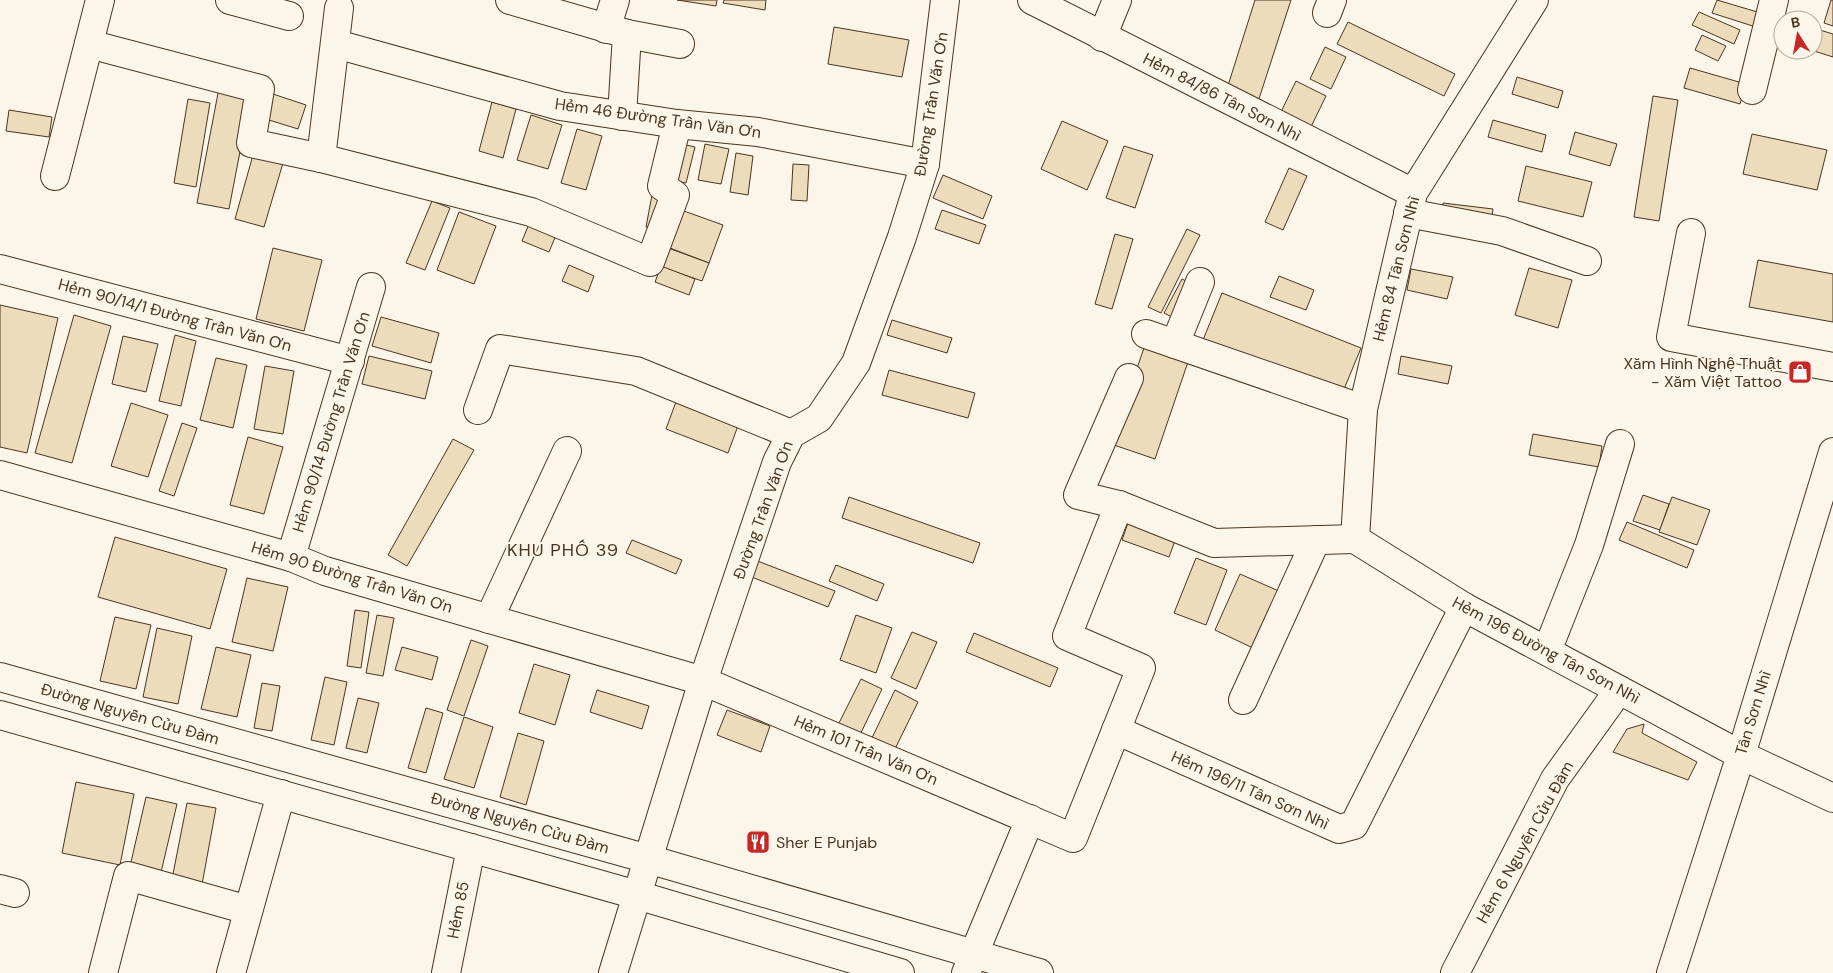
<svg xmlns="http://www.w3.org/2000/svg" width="1833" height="973" font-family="'DM Sans',sans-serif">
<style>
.building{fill:#ecdcbc;stroke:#4a3520}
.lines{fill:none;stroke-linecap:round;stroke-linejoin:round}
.minor-casing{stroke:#4a3520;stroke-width:30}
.minor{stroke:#fbf6e9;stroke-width:28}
.labels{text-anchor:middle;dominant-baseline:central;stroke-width:4;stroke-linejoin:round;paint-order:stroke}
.street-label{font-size:16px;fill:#4a3520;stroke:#fbf6e9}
.poi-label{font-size:16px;fill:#4a3520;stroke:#fbf6e9;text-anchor:end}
.neighbourhood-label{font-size:18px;letter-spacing:1px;fill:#4a3520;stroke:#fbf6e9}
</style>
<rect width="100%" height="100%" fill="#fbf6e9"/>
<g class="building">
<path d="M677,0H717L716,6Z"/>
<path d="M724,0H766L765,10L723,3Z"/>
<path d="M1255,0H1291L1256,108L1225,95Z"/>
<path d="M1717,0L1764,14L1759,28L1712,13Z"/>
<path d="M1831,0H1833V26L1824,23Z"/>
<path d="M1699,12L1740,30L1734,44L1692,25Z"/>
<path d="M1348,22L1455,74L1444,96L1337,44Z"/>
<path d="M834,27L909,40L902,77L828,64Z"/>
<path d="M1813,28L1833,34V57L1811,50H1813Z"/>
<path d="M1702,35L1726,46L1718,61L1695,50Z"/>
<path d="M1325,47L1346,57L1331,89L1310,79Z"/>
<path d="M1690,68L1746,84L1740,104L1684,88Z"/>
<path d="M1517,77L1563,91L1558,108L1512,94Z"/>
<path d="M1296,81L1326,96L1307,135L1277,120Z"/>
<path d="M219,88L251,94L229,209L197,203Z"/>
<path d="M264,91L306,105L298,129L256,116Z"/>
<path d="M1653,96L1678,100L1659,221L1634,217Z"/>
<path d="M188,99L210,103L196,187L174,183Z"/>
<path d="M492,102L516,109L503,158L479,151Z"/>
<path d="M9,110L52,117L49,137L6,131Z"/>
<path d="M531,115L562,125L548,169L517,160Z"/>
<path d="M1493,120L1546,135L1542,152L1488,137Z"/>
<path d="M1062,121L1108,141L1087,190L1041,169Z"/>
<path d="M577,129L602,136L586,190L561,183Z"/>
<path d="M1575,132L1617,144L1610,166L1569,154Z"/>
<path d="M1752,134L1827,150L1817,190L1743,174Z"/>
<path d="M678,143L695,147L686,183L670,180Z"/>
<path d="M705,144L729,149L721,184L698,180Z"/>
<path d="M1124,146L1153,155L1135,208L1106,198Z"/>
<path d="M736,153L753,156L748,195L730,192Z"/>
<path d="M253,155L283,163L264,227L235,219Z"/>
<path d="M793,164L809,165L807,201L791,200Z"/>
<path d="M1526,166L1592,182L1583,217L1518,201Z"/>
<path d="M1289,168L1307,176L1283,230L1265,222Z"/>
<path d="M943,175L992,196L983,219L933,198Z"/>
<path d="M652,195L666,198L660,230L646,227Z"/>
<path d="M432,201L450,208L425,270L406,263Z"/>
<path d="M1443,203L1493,209L1490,230L1440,223Z"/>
<path d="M942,210L986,225L979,244L935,229Z"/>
<path d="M684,211L723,225L709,263L670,248Z"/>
<path d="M459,212L496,226L474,284L437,270Z"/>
<path d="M529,224L556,235L549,252L522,241Z"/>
<path d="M1187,229L1200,235L1161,313L1148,307Z"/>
<path d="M1115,234L1133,239L1112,309L1095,304Z"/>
<path d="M660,245L709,263L702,281L653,264Z"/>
<path d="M273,248L322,260L304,331L256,319Z"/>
<path d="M1758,260L1833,274V322L1749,307Z"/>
<path d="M569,265L594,276L588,292L562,281Z"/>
<path d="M661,266L695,279L689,295L655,282Z"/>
<path d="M1529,268L1572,280L1558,328L1515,315Z"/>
<path d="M1411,269L1453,277L1447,299L1407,290Z"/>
<path d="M1279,276L1314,290L1306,310L1270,297Z"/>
<path d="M1182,279L1198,287L1180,321L1164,313Z"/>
<path d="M1222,293L1361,348L1342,394L1203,340Z"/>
<path d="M0,305L58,318L27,453L0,447Z"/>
<path d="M74,315L111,326L72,463L35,453Z"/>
<path d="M381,317L439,333L431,363L372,346Z"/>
<path d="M892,320L952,338L947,353L887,335Z"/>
<path d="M175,335L196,341L181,406L159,401Z"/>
<path d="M123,336L158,344L146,392L112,384Z"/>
<path d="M1146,342L1190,356L1155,459L1111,444Z"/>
<path d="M369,356L432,371L425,399L362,384Z"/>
<path d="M1401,356L1452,366L1448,384L1398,374Z"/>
<path d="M216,358L247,365L233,428L200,420Z"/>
<path d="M265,366L294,371L283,434L254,429Z"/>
<path d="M889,370L975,393L968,418L882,395Z"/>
<path d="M677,399L739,423L728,453L666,429Z"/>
<path d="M131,403L168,415L148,477L111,466Z"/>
<path d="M182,423L197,428L174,496L159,491Z"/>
<path d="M1533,434L1602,446L1599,467L1529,455Z"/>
<path d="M248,437L283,447L264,514L230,505Z"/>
<path d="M453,439L474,450L407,566L388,555Z"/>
<path d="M1643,495L1669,504L1660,530L1633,521Z"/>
<path d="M849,497L980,543L973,563L842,518Z"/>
<path d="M1672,497L1710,510L1697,545L1659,532Z"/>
<path d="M1129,520L1176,538L1169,557L1122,540Z"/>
<path d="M1627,522L1694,550L1687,568L1619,540Z"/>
<path d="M115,537L227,569L210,629L98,597Z"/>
<path d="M632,540L682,560L676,574L626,553Z"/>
<path d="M1196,558L1227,570L1206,625L1174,613Z"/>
<path d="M755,560L835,591L828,607L749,576Z"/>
<path d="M836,565L884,584L877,601L829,581Z"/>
<path d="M1240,574L1281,592L1255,649L1215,630Z"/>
<path d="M247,578L288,587L273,651L232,642Z"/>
<path d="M355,610L369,612L361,668L347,666Z"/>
<path d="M377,615L394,618L383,676L366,673Z"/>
<path d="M856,615L892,628L876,673L840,660Z"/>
<path d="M115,617L151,625L136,689L100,681Z"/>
<path d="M157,628L192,636L178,704L143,697Z"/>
<path d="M912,632L937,642L916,689L891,678Z"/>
<path d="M974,633L1058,668L1050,687L966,652Z"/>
<path d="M471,640L488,646L464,716L447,710Z"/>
<path d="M216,647L251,655L237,717L201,709Z"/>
<path d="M402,647L438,657L432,680L395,670Z"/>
<path d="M534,664L570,675L555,725L519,713Z"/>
<path d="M325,677L347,682L334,745L311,740Z"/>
<path d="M861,679L882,689L858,739L836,729Z"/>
<path d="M262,683L280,686L272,731L254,728Z"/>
<path d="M597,690L649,706L642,729L590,712Z"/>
<path d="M895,690L918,702L892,755L869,744Z"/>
<path d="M358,698L379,703L367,753L346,748Z"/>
<path d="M426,708L443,713L426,773L408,768Z"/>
<path d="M727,710L770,726L761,752L717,735Z"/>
<path d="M464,717L493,727L474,788L444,779Z"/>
<path d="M1644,724L1642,733L1697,762L1688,780L1613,752L1627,729Z"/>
<path d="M518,733L544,741L526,805L500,797Z"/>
<path d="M76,782L134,794L120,865L62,853Z"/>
<path d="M146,797L177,804L159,881L128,875Z"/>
<path d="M187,803L216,808L201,890L171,884Z"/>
</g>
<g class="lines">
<g class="minor-casing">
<g id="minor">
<path d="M230,0L289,16"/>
<path d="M510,0L627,34L622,116"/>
<path d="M1032,0L1413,193"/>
<path d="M1327,13L1332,0"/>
<path d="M606,29L615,0"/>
<path d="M627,34L680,44"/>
<path d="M1102,37L1117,0"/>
<path d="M89,44L260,89L251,143L321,158L531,212L650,262L675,195L662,186L677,124"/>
<path d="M336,44L560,106L677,124L758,132L925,164"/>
<path d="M1752,90L1774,0"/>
<path d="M321,158L339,8"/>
<path d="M55,176L100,0"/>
<path d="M1408,213L1502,231L1587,261"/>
<path d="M1691,233L1671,337L1833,367"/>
<path d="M0,269L350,361"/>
<path d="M1146,334L1363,409"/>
<path d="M1175,344L1200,282"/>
<path d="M1129,378L1078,495L1119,505L1214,543L1355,539"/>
<path d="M478,410L500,349L636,371L791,434"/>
<path d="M0,475L291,557L325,571L703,681L1073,838L1141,668L1067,636L1119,505"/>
<path d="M1355,539L1363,409L1413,193L1534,0"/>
<path d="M1355,539L1464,607L1741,755L1833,798"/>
<path d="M291,557L371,287"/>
<path d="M489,619L567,451"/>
<path d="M1547,651L1589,545L1620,444"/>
<path d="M0,677L648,859L1039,973"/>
<path d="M1243,700L1316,540"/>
<path d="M0,715L637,895L900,973"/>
<path d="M1116,730L1339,829L1354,825L1464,607"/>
<path d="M0,889L15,893"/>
<path d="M103,973L128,876L248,910"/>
<path d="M231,973L281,794"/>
<path d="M446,973L471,848"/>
<path d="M613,973L703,681L777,462L791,434L819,418L856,363L902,237L925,164L945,0"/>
<path d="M966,973L1030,819"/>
<path d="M1455,973L1555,779L1619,690"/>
<path d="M1671,973L1741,755L1833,452"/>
</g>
</g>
<use href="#minor" class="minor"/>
</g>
<defs>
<g id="shop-square" transform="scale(1.25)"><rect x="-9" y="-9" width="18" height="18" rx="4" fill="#c62828" stroke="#fbf6e9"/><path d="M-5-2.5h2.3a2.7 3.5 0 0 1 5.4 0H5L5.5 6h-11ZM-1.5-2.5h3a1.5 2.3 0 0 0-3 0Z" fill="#fff"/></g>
<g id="restaurant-square" transform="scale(1.25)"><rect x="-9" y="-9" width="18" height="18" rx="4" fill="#c62828" stroke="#fbf6e9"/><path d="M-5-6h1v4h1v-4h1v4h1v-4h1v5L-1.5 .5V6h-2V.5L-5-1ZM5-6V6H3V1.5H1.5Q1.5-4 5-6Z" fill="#fff"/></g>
</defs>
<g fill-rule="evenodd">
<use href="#shop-square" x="1800" y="372"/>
<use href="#restaurant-square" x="758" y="842"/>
</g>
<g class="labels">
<g class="street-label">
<text transform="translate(1222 97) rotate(27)">Hẻm 84/86 Tân Sơn Nhì</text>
<text transform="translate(931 104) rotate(-81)">Đường Trần Văn Ơn</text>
<text transform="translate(658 118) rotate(8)">Hẻm 46 Đường Trần Văn Ơn</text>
<text transform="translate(1396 269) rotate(-76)">Hẻm 84 Tân Sơn Nhì</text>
<text transform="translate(175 315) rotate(15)">Hẻm 90/14/1 Đường Trần Văn Ơn</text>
<text transform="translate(331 422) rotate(-73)">Hẻm 90/14 Đường Trần Văn Ơn</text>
<text transform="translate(763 510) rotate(-70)">Đường Trần Văn Ơn</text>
<text transform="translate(352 577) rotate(17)">Hẻm 90 Đường Trần Văn Ơn</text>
<text transform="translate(1546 650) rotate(28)">Hẻm 196 Đường Tân Sơn Nhì</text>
<text transform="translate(1753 713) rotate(-73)">Tân Sơn Nhì</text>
<text transform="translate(130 714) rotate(16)">Đường Nguyễn Cửu Đàm</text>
<text transform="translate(866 750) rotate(23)">Hẻm 101 Trần Văn Ơn</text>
<text transform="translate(1250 790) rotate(24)">Hẻm 196/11 Tân Sơn Nhì</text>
<text transform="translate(520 823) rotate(16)">Đường Nguyễn Cửu Đàm</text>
<text transform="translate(1525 842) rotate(-61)">Hẻm 6 Nguyễn Cửu Đàm</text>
<text transform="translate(458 910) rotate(-79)">Hẻm 85</text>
</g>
<g class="poi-label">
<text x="1782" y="363">Xăm Hình Nghệ Thuật<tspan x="1782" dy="18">- Xăm Việt Tattoo</tspan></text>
<text x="776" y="842" text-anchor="start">Sher E Punjab</text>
</g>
<g class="neighbourhood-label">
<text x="563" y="550">KHU PHỐ 39</text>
</g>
</g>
<g transform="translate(1798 35) rotate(349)"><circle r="24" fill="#fbf6e9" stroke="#b4a999"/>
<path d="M0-4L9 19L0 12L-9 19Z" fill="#c62828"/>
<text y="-8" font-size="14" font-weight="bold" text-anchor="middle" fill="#4a3520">B</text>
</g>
</svg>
